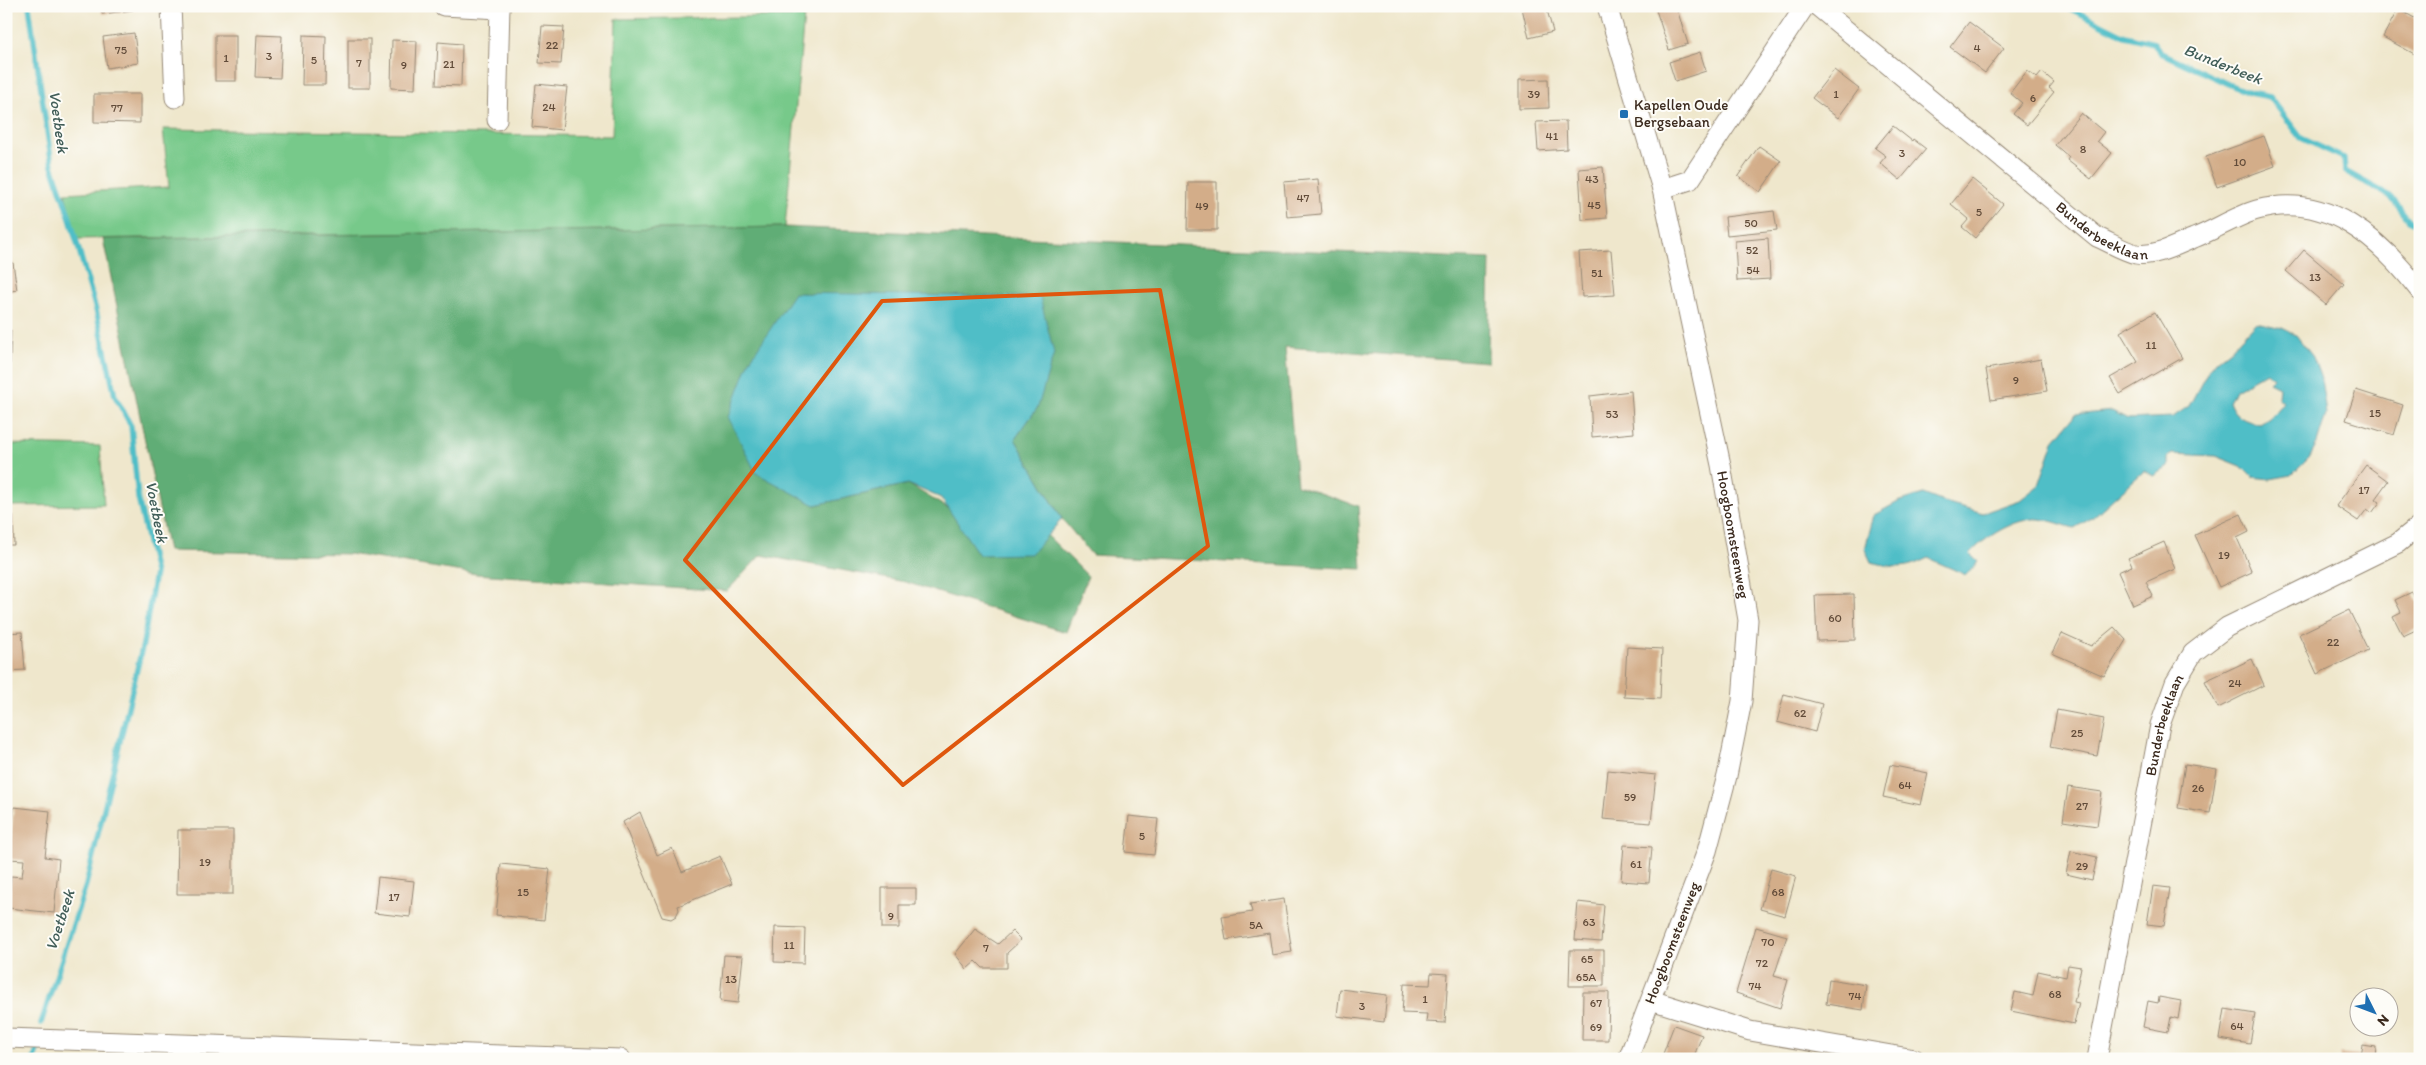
<svg xmlns="http://www.w3.org/2000/svg" width="2426" height="1065" font-family="Itim,sans-serif">
<style>
.green{fill:#77c98a;stroke:#597a54}
.forest{fill:#61ad76;stroke:#4e6c4a}
.water{fill:#50bec7;stroke:#467472;fill-rule:evenodd}
.lines{fill:none;stroke-linecap:round;stroke-linejoin:round}
.stream{stroke:#50bec7;stroke-width:5.5}
.building{fill:#d3ad89}
.minor-casing{stroke:#958875;stroke-width:21}
.minor{stroke:#fff;stroke-width:19}
.marked{fill:none;stroke:#df570d;stroke-width:4;stroke-linejoin:round}
.poi-dot{fill:#1f6fb2;stroke:#fdfcf7;stroke-width:2}
.labels{text-anchor:middle;dominant-baseline:central;stroke-width:4;stroke-linejoin:round;paint-order:stroke}
.number-label{font-size:12px;fill:#614b39}
.poi-label{font-size:15px;fill:#3b2a1e;stroke:#fdfcf7;text-anchor:start}
.street-label{font-size:15px;fill:#3b2a1e;stroke:#fdfcf7}
.water-label{font-size:16px;font-style:italic;fill:#425e59;stroke:#fdfcf7}
</style>
<rect width="100%" height="100%" fill="#fdfcf7"/>
<filter id="ink" filterUnits="userSpaceOnUse"><feTurbulence type="fractalNoise" baseFrequency=".02" numOctaves="2"/><feDisplacementMap in="SourceGraphic" scale="10" xChannelSelector="R" yChannelSelector="G"/><feConvolveMatrix kernelMatrix="1 2 1 2 8 2 1 2 1" color-interpolation-filters="sRGB"/></filter>
<filter id="wash" filterUnits="userSpaceOnUse"><feTurbulence type="fractalNoise" baseFrequency=".0096" numOctaves="4" result="noise"/><feDisplacementMap in="SourceGraphic" scale="20" xChannelSelector="R" yChannelSelector="G"/><feGaussianBlur stdDeviation="1.12" result="paint"/><feColorMatrix in="noise" values="0 0 0 0 0 0 0 0 0 0 0 0 0 0 0 0 0 1.4 0 .05"/><feComposite in="paint" operator="in"/></filter>
<g filter="url(#wash)">
<rect width="100%" height="100%" fill="#efe7cc"/>
<g class="green">
<path d="M804,16L785,227L76,239L65,193L169,187L163,129L612,136L616,19Z"/>
<path d="M6,444L100,446L104,505L6,506Z"/>
</g>
<path class="forest" d="M785,227L1490,259L1488,362L1285,347L1297,485L1358,506L1362,569L1092,555L1062,519L1015,439L1038,407L815,505L908,484L980,528L1043,531L1088,576L1066,632L905,582L761,555L727,591L476,574L349,554L168,551L103,239Z"/>
<g class="water">
<path d="M794,293L1040,297L1054,353L1038,407L1015,439L1062,519L1031,554L979,555L941,498L908,484L815,505L756,473L728,417L750,360Z"/>
<path d="M2256,322L2282,328L2296,335L2313,357L2321,379L2326,414L2317,443L2309,458L2292,475L2270,479L2252,477L2241,466L2216,456L2173,454L2168,457V467L2154,476L2144,471L2092,518L2074,528C2063,525 2050,520 2039,519C2017,517 1983,538 1970,554L1978,562L1966,575L1928,558C1903,570 1898,568 1871,562L1865,549L1874,515L1898,502L1923,494L1941,501L1983,513L2020,500L2039,485L2054,441L2075,415L2112,411L2128,419L2173,417L2189,406L2208,371L2217,360L2230,350ZM2267,372L2273,378L2269,382L2279,387L2278,398L2283,402L2271,417L2260,424C2244,421 2235,417 2229,402L2235,390Z"/>
</g>
<g class="lines">
<g class="stream">
<path d="M29,6L52,166L69,215L96,310L115,396L131,426L138,498L155,573L143,644L86,885L41,1023"/>
<path d="M2065,6L2125,36L2154,43L2161,53L2228,84L2250,93L2270,97L2301,138L2344,158L2345,171L2390,196L2409,220L2420,225"/>
<path d="M34,1059L37,1050"/>
</g>
</g>
<g id="blocks">
<g class="building">
<path d="M101,6H133V10L102,14Z"/>
<path d="M1530,6H1546L1553,32L1529,38L1522,8Z"/>
<path d="M1659,6H1676L1688,44L1669,50L1655,7Z"/>
<path d="M2398,9L2420,21V57L2383,37Z"/>
<path d="M1969,22L2004,48L1985,73L1950,47Z"/>
<path d="M542,26L564,27L561,64L539,63Z"/>
<path d="M134,33L138,63L107,68L103,37Z"/>
<rect x="215" y="35" width="21" height="46"/>
<path d="M257,35L282,36L280,78L255,77Z"/>
<path d="M303,35L326,36L325,85H302Z"/>
<rect x="348" y="39" width="22" height="49"/>
<path d="M392,40L417,41L415,89L391,88Z"/>
<path d="M438,42L462,44L461,86L436,85Z"/>
<path d="M1700,52L1706,71L1675,81L1669,62Z"/>
<path d="M1834,70L1859,89L1838,118L1812,98Z"/>
<path d="M2027,71L2037,78L2042,72L2054,82L2049,88L2054,92L2027,125L2013,114L2022,103L2010,93Z"/>
<path d="M1548,79L1549,108L1519,109V80Z"/>
<path d="M536,84L567,87L562,130L532,127Z"/>
<path d="M94,94H140V123L94,122Z"/>
<path d="M2081,113L2104,132L2097,141L2112,153L2091,179L2067,160L2069,157L2055,145Z"/>
<path d="M1566,121L1567,149L1538,151L1536,122Z"/>
<path d="M1893,126L1912,141L1913,139L1926,149L1900,180L1880,163L1886,156L1875,148Z"/>
<path d="M2264,136L2275,166L2217,187L2206,157Z"/>
<path d="M1759,146L1781,161L1760,192L1738,176Z"/>
<path d="M1603,167L1607,218L1582,220L1579,169Z"/>
<path d="M1318,179L1321,214L1287,217L1284,182Z"/>
<path d="M1972,179L2003,204L1975,238L1962,227L1969,219L1951,204Z"/>
<path d="M1188,182H1217V230H1187Z"/>
<path d="M1774,211L1777,230L1727,235L1725,217Z"/>
<path d="M1768,238L1770,279L1737,281L1735,241Z"/>
<path d="M1611,250L1615,295L1582,297L1579,252Z"/>
<path d="M2304,250L2344,284L2326,305L2286,271Z"/>
<path d="M13,263L17,290L6,292V264Z"/>
<path d="M2155,312L2182,358L2120,394L2110,378L2138,362L2120,332Z"/>
<path d="M6,330H11L10,364H6Z"/>
<path d="M2041,359L2047,391L1991,400L1986,369Z"/>
<path d="M2356,390L2403,405L2394,435L2346,420Z"/>
<path d="M1631,391L1634,433L1592,437L1590,396Z"/>
<path d="M2366,465L2388,481L2375,499L2380,502L2372,513L2367,509L2358,521L2336,506Z"/>
<path d="M2241,514L2249,532L2237,538L2252,572L2219,587L2195,535Z"/>
<path d="M6,515H13L14,545H6Z"/>
<path d="M2164,542L2175,569L2146,582L2153,596L2133,605L2118,572L2132,566L2128,558Z"/>
<path d="M2412,592L2416,601L2420,599V628L2403,636L2393,616L2401,612L2395,600Z"/>
<path d="M1854,594L1855,640L1817,641L1815,595Z"/>
<path d="M2349,610L2368,650L2317,674L2299,634Z"/>
<path d="M2114,627L2126,640L2104,676L2052,653L2062,633L2091,646Z"/>
<path d="M22,632L25,670L6,671V633Z"/>
<path d="M1627,647L1662,649L1660,699L1624,697Z"/>
<path d="M2252,659L2264,685L2218,708L2205,681Z"/>
<path d="M1784,694L1822,704L1815,732L1777,722Z"/>
<path d="M2057,710L2104,719L2097,756L2050,747Z"/>
<path d="M2185,764L2217,769L2210,813L2178,808Z"/>
<path d="M1890,765L1928,773L1921,805L1883,797Z"/>
<path d="M1608,770L1656,775L1651,823L1603,819Z"/>
<path d="M2068,787L2102,792L2097,826L2063,821Z"/>
<path d="M14,807L50,811L45,857L59,859L54,913L8,908L11,876L22,877L24,860L9,859Z"/>
<path d="M640,812L657,855L672,848L682,872L720,856L732,884L678,906L679,910L676,916L671,919L662,917L623,822Z"/>
<path d="M1129,816L1158,819L1154,855L1125,852Z"/>
<path d="M178,830H233V894H177Z"/>
<path d="M1624,845L1652,847L1649,883L1621,881Z"/>
<path d="M2071,851L2097,857L2092,880L2066,874Z"/>
<path d="M501,864L550,869L544,920L496,915Z"/>
<path d="M1771,869L1796,876L1785,916L1760,909Z"/>
<path d="M378,877L414,881L410,917L374,913Z"/>
<path d="M2153,886L2170,888L2164,926L2147,924Z"/>
<path d="M882,888H916V905H899V928H882Z"/>
<path d="M1284,899L1292,952L1272,955L1269,933L1226,940L1222,917L1252,912L1250,904Z"/>
<path d="M1578,902L1604,905L1601,942L1575,940Z"/>
<path d="M775,927L805,928L804,963L774,962Z"/>
<path d="M1756,927L1787,936L1774,976L1788,980L1780,1008L1736,993Z"/>
<path d="M975,929L998,944L1012,931L1021,940L1007,953V968H983L976,961L967,969L955,954Z"/>
<path d="M1570,950H1604V986H1569Z"/>
<path d="M724,955L743,956L738,1003L720,1001Z"/>
<path d="M2068,965L2081,967L2074,1002L2079,1003L2074,1024L2011,1011L2015,992L2033,996L2038,971L2066,977Z"/>
<path d="M1431,973L1448,974L1445,1023L1426,1022L1427,1014L1402,1013L1404,984L1430,985Z"/>
<path d="M1829,979L1866,985L1863,1010L1826,1004Z"/>
<path d="M1340,989L1387,995L1384,1022L1337,1016Z"/>
<path d="M1583,992H1609L1608,1040H1582Z"/>
<path d="M2159,997L2181,1001L2178,1019L2171,1017L2168,1032L2143,1027L2148,1001L2158,1003Z"/>
<path d="M2225,1009L2255,1014L2250,1044L2220,1039Z"/>
<path d="M1674,1025L1702,1035L1693,1059H1661Z"/>
<path d="M2363,1045L2376,1047L2375,1059H2340V1054L2361,1056Z"/>
</g>
</g>
</g>
<g filter="url(#ink)">
<use href="#blocks" fill-opacity="0" stroke="#958875" stroke-width="1"/>
<g class="lines">
<g class="minor-casing">
<g id="minor">
<path d="M171,6L175,98"/>
<path d="M443,6L500,9"/>
<path id="s1" d="M1607,6L1662,189L1721,465L1748,620L1742,701L1727,776L1707,851L1628,1059"/>
<path id="s2" d="M1817,6L2097,237C2109,242 2123,251 2136,254C2155,257 2177,245 2194,238C2213,231 2238,215 2257,210C2327,191 2380,239 2420,291"/>
<path d="M497,120L500,6"/>
<path d="M1662,189L1690,180L1805,6"/>
<path d="M1651,1000L1750,1031L1915,1059"/>
<path d="M6,1038L621,1059"/>
<path id="s3" d="M2097,1059L2160,725L2175,683L2193,653L2227,627L2398,543L2420,525"/>
</g>
</g>
<use href="#minor" class="minor"/>
</g>
</g>
<path class="marked" d="M1160,290L1208,546L903,785L685,560L882,301Z"/>
<rect class="poi-dot" x="1619" y="109" width="10" height="10" rx="2.5"/>
<g class="labels">
<g class="number-label">
<text x="552" y="45">22</text>
<text x="1977" y="48">4</text>
<text x="121" y="50">75</text>
<text x="269" y="56">3</text>
<text x="226" y="58">1</text>
<text x="314" y="60">5</text>
<text x="359" y="63">7</text>
<text x="449" y="64">21</text>
<text x="404" y="65">9</text>
<text x="1534" y="94">39</text>
<text x="1836" y="94">1</text>
<text x="2033" y="98">6</text>
<text x="549" y="107">24</text>
<text x="117" y="108">77</text>
<text x="1552" y="136">41</text>
<text x="2083" y="149">8</text>
<text x="1902" y="153">3</text>
<text x="2240" y="162">10</text>
<text x="1592" y="179">43</text>
<text x="1303" y="198">47</text>
<text x="1594" y="205">45</text>
<text x="1202" y="206">49</text>
<text x="1979" y="212">5</text>
<text x="1751" y="223">50</text>
<text x="1752" y="250">52</text>
<text x="1753" y="270">54</text>
<text x="1597" y="273">51</text>
<text x="2315" y="277">13</text>
<text x="2151" y="345">11</text>
<text x="2016" y="380">9</text>
<text x="2375" y="413">15</text>
<text x="1612" y="414">53</text>
<text x="2364" y="490">17</text>
<text x="2224" y="555">19</text>
<text x="1835" y="618">60</text>
<text x="2333" y="642">22</text>
<text x="2235" y="683">24</text>
<text x="1800" y="713">62</text>
<text x="2077" y="733">25</text>
<text x="1905" y="785">64</text>
<text x="2198" y="788">26</text>
<text x="1630" y="797">59</text>
<text x="2082" y="806">27</text>
<text x="1142" y="836">5</text>
<text x="205" y="862">19</text>
<text x="1636" y="864">61</text>
<text x="2082" y="866">29</text>
<text x="523" y="892">15</text>
<text x="1778" y="892">68</text>
<text x="394" y="897">17</text>
<text x="891" y="916">9</text>
<text x="1589" y="922">63</text>
<text x="1256" y="925">5A</text>
<text x="1768" y="942">70</text>
<text x="789" y="945">11</text>
<text x="986" y="948">7</text>
<text x="1587" y="959">65</text>
<text x="1762" y="963">72</text>
<text x="1586" y="977">65A</text>
<text x="731" y="979">13</text>
<text x="1755" y="986">74</text>
<text x="2055" y="994">68</text>
<text x="1855" y="996">74</text>
<text x="1425" y="999">1</text>
<text x="1596" y="1003">67</text>
<text x="1362" y="1006">3</text>
<text x="2237" y="1026">64</text>
<text x="1596" y="1027">69</text>
</g>
<g class="poi-label">
<text x="1634" y="105">Kapellen Oude<tspan x="1634" dy="17">Bergsebaan</tspan></text>
</g>
<g class="street-label">
<text stroke="none"><textPath href="#s2" startOffset="365">Bunderbeeklaan</textPath></text>
<text stroke="none"><textPath href="#s1" startOffset="544">Hoogboomsteenweg</textPath></text>
<text stroke="none"><textPath href="#s3" startOffset="341">Bunderbeeklaan</textPath></text>
<text transform="translate(1672 943) rotate(-69)">Hoogboomsteenweg</text>
</g>
<g class="water-label">
<text transform="translate(2223 64) rotate(22)">Bunderbeek</text>
<text transform="translate(59 122) rotate(82)">Voetbeek</text>
<text transform="translate(157 512) rotate(79)">Voetbeek</text>
<text transform="translate(60 920) rotate(-72)">Voetbeek</text>
</g>
</g>
<rect width="2426" height="1065" fill="none" stroke="#fdfcf7" stroke-width="25"/>
<g transform="translate(2374 1012) rotate(132)"><circle r="24" fill="#fdfcf7" stroke="#afa8a0"/>
<path d="M0-4L9 19L0 12L-9 19Z" fill="#1f6fb2"/>
<text y="-8" font-size="14" font-weight="bold" text-anchor="middle" fill="#3b2a1e">N</text>
</g>
</svg>
